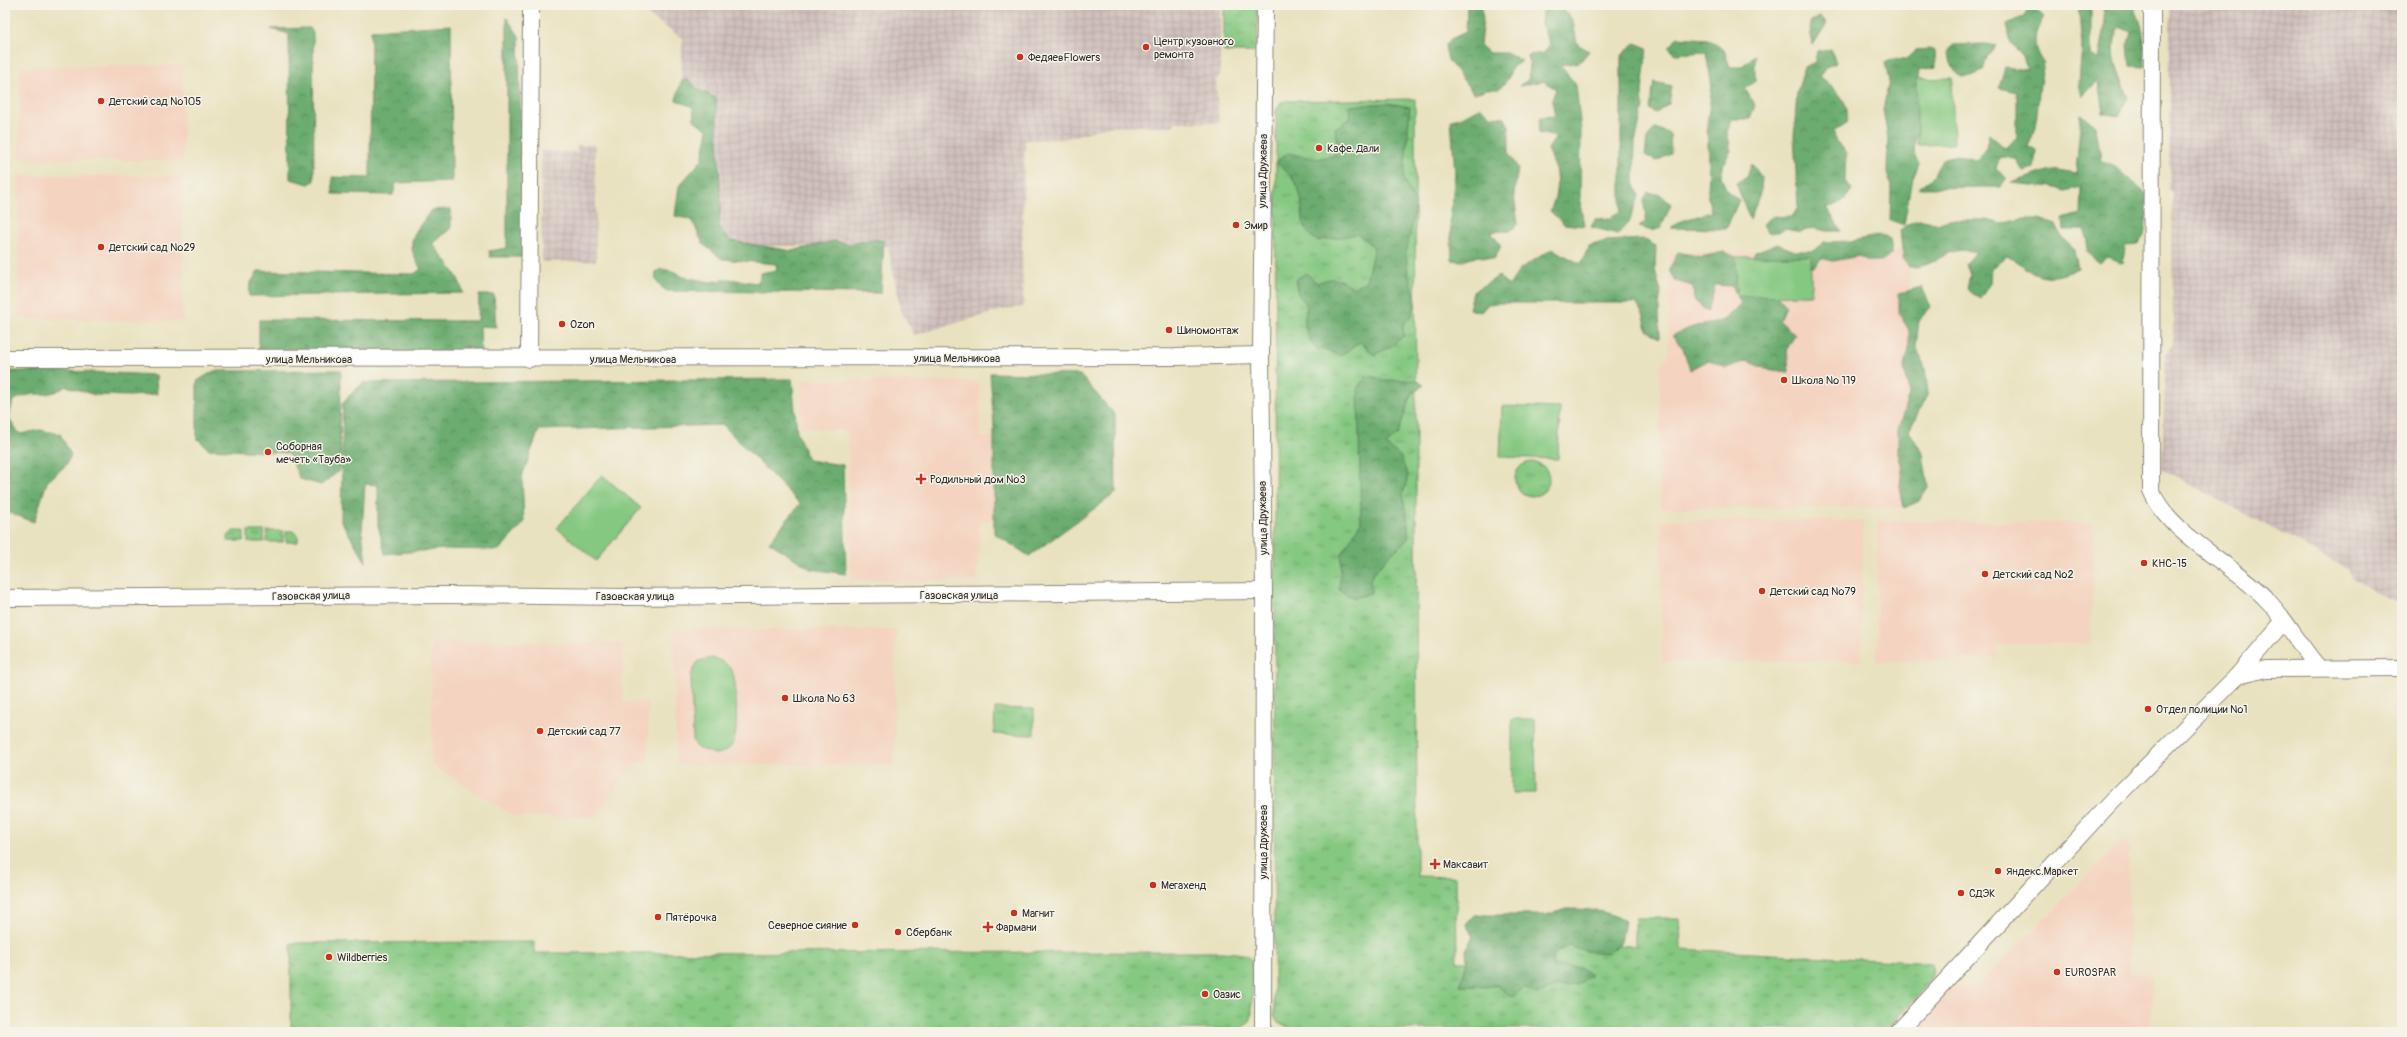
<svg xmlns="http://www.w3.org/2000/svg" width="2407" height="1037" font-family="Pangolin,sans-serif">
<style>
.built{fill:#f4d3c0}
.industrial{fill:url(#industrial-grid)}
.grass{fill:url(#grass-tufts);stroke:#587a56}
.forest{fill:url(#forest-crowns);stroke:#4c6c4d}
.pitch{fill:#85c881;stroke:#587a56}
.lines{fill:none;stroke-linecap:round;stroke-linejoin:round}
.minor-casing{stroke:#8a8676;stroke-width:18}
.minor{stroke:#fff;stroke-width:16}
.poi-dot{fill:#c8321e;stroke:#f7f3e8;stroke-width:1.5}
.labels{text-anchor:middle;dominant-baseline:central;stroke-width:3;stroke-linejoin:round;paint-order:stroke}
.poi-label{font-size:11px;fill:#2b2b2b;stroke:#f7f3e8;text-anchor:start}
.street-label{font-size:11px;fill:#2b2b2b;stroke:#f7f3e8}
</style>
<defs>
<pattern id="industrial-grid" width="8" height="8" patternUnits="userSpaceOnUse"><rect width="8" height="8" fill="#d0c0bc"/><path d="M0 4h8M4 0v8" fill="none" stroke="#b3a5a2"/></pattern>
<pattern id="grass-tufts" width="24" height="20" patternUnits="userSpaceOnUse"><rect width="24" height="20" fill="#85c881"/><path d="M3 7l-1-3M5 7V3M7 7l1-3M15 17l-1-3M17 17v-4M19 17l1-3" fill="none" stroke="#6da36a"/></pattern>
<pattern id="forest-crowns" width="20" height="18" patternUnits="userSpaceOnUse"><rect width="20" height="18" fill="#6cac6f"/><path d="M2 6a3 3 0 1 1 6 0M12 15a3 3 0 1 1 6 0" fill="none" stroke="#598c5b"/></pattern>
</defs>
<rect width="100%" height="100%" fill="#f7f3e8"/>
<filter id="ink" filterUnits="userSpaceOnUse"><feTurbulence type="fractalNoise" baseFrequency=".025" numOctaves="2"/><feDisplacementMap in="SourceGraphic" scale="8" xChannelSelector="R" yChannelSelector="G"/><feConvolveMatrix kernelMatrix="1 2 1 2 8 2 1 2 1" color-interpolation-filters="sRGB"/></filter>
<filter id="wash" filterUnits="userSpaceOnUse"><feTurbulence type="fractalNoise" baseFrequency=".012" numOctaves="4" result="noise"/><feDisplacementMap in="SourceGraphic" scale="16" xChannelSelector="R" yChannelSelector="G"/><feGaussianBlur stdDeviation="0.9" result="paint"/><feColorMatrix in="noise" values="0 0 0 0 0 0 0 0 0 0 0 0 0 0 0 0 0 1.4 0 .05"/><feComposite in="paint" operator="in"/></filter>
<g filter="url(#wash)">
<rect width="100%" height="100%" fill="#e9e2c0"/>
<g class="built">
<path d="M183,65V161L19,159L20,67Z"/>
<path d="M19,175L182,176L183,321L18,319Z"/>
<path d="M1909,251V508H1660V366L1668,356L1670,252Z"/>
<path d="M803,380L979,382L980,437H993V521H980L977,581L851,580L848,431L801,427Z"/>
<path d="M1661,520L1863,521L1861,661L1662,662Z"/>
<path d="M1877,521L2094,523L2091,643L1998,644L1997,658L1877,662Z"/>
<path d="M674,630H896L894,765H676Z"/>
<path d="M431,642L623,643V702H648V760L634,764L593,817H515L432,765Z"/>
<path d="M2120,842H2126L2129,846V973L2147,974L2152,978L2151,1023L2147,1029L1935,1030L1916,1027L1914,1023L1947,988L1979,985Z"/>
</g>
<g class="industrial">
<path d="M633,5H1220V75L1216,80L1219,123L1176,122L1173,126L1106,127L1064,139L1025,140L1022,256L1024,307L1010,308L914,335L901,311L888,246H713L712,102L681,101L682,38Z"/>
<path d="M2170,5H2402V605L2352,579L2348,570L2162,469L2166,354L2173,342L2172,192L2169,189Z"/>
<path d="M577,145H595L596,261L542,262L541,151L577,152Z"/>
</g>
<g class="grass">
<path d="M1224,5H1257L1258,52H1224Z"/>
<path d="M1415,99L1417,876L1456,877L1457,962H1467L1569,943L1635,946V918H1680L1681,949L1932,963L1933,976L1930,982L1887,1029H1292L1278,1022L1274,1015L1276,110L1281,103L1285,101Z"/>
<circle cx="1532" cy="479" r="17"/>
<path d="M233,531H244V541H228V536Z"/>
<rect x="248" y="531" width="16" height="11"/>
<rect x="267" y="531" width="16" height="11"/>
<path d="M286,531H293L298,536V542H286Z"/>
<path d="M995,708L1034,709V735L994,734Z"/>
<path d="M534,942V953L1222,952C1231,953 1247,952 1252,960V1015L1250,1022L1240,1029L291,1032V943Z"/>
</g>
<g class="forest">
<path d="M1467,5H1480L1483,18L1480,45L1489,53H1508L1522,61L1512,67L1508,79L1499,89H1486L1474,94L1448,60L1445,46L1451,39L1466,32Z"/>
<path d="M1549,5H1561L1573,21L1577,44L1589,51L1580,62L1560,65L1576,85L1581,131L1580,202L1584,226L1564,224L1550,211C1560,189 1558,171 1548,149L1556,137L1538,133L1541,117L1555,116L1552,100L1556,89L1543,81L1519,86L1528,80L1530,67L1528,55L1544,53L1550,44L1541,24L1542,11Z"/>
<path d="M2078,5H2091V55L2099,60L2105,25L2103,5H2133C2144,25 2145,44 2145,67L2130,66L2128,44L2131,32L2118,27C2108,58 2119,69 2128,97L2119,116L2103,113L2098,80L2082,97L2079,83L2082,45Z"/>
<path d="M2033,6L2044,17C2033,34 2031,47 2044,64C2036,91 2041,121 2028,147L2036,151L2034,168L2023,171L2016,158L2000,157L1996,168L2006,179L2000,187L1919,188L1933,177L1942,159L1957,155L1976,160L1985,151L1989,134L2005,148L2017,137V92L1999,88L2005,67L2027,70L2023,56L2011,43L2007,24L2022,17Z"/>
<path d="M1820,17L1827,23L1813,45L1810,36L1811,21Z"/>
<path d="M507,18L519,36L523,257H490L489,251L507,248Z"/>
<path d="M451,25L452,181L396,183L393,195L333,194L332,177L370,178L371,30Z"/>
<path d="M310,28L313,33L314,181L309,184L290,179L289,34L271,29Z"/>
<path d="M1678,37L1708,39L1724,50L1730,67H1741L1755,55V81L1745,89L1755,105L1750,119H1732L1727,132L1731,151L1724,162L1721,177L1727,191L1739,200L1726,229L1671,228L1678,222L1711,212L1708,197L1709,162L1707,125L1712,87L1706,52L1676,54L1669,48Z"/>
<path d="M1635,43L1647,48L1642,91L1643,107L1635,143L1634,182L1639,196L1629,222L1618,234L1591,227L1595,219L1610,218L1621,211V56Z"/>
<path d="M1985,44L1996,46L1987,57L1983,71C1957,84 1956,76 1947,52L1952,45Z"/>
<path d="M1831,49L1836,63L1826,67L1820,76C1836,91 1852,101 1846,124L1834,130L1835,140L1846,151L1845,180L1852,189C1845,201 1839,206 1826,207L1841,231H1826L1814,228L1800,232L1786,229L1778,232L1768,233L1762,225L1772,217L1793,216L1798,207L1794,136L1797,92L1805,67L1815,62L1817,51Z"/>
<path d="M1929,49L1935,51L1936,67L1919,70C1916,88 1918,105 1918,123C1918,138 1909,151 1919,164L1911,183L1904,225L1890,220L1891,187L1887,173L1888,137L1883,110L1889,81L1885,63L1893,59H1906L1916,50Z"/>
<path d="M687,79L700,91L716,98L721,205L719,224L720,229L731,241L792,251L833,241L849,244L872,239L884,241L881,293L667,291C659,285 654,282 656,272L661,269L673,271L683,277L710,282L729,279L757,283L760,278V273L777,270L776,264L722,259L703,244L692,220L675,216L679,186L702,160L708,130L694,120L693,107L676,100L681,82Z"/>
<path d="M1654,82L1672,86L1669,104L1656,113L1650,109Z"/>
<path d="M1388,103L1410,107L1404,180L1416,204L1406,254L1408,272L1416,300L1411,318L1403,324L1404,336L1390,347L1374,355L1360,342L1341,355L1315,348C1304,331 1303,324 1307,305L1298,294L1295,280L1306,273L1317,283C1332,277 1340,277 1353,288L1366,281L1374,248L1358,234L1317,241C1296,226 1306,212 1299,191C1295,178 1285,170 1276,162L1288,153L1317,159L1334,155L1337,139L1335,128L1350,119L1349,106Z"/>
<path d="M1481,107L1491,116L1504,117L1509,126V154L1518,168L1514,195L1518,224L1510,231L1491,232L1501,246L1494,259L1478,256L1463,261L1452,260L1450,220L1455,173L1451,120L1460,118Z"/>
<path d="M2081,114L2096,126L2101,161L2113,166L2150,196L2144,235L2137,245L2125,246L2123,263L2107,257L2100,263L2087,253L2088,239L2084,230H2064L2063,219L2080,214L2081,187L2065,191L2052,187L2011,183L2051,170L2076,174Z"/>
<path d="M1655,128L1670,134L1671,154L1656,161L1645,155L1647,139Z"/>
<path d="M1752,164L1762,178L1761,190L1750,220L1736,183L1747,176Z"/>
<path d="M1648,192L1661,195L1671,204L1661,228L1652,231L1639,227L1646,221V213L1643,202Z"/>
<path d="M451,209V228L433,243C443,260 460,274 463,293L249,296L250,284L258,271L414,274L421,269C403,240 414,235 431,210Z"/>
<path d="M2021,219H2038L2056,225L2063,240L2074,250L2078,269C2068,273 2052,279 2040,275C2032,273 2017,261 2007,256L1991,269L1990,283L1980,299L1967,289L1970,275L1966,264L1976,252C1951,246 1946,257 1925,265C1921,267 1914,267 1909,267L1903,258L1900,230C1915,219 1919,217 1937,224L1948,220H1987L2002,224Z"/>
<path d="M1879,235L1890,239L1892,254L1883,261H1868L1859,256L1833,261L1821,258L1814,267L1798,270L1749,267L1755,252L1777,244L1795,251H1813L1824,242L1853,241Z"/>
<path d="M1643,239L1656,246L1655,270L1661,292L1659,307L1660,338L1647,330L1644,316L1636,303H1499L1488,304L1481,312L1469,309L1473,292L1499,276L1509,286L1520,269L1552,249L1581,264L1589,246L1606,241Z"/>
<path d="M1678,252L1701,257L1724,252L1736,257L1759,295H1775L1786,305L1780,321L1795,335L1787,349L1789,372L1766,369L1747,361L1726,368L1709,360L1690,370L1683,348L1672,336C1680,332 1688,328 1696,326C1721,322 1723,323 1741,303L1732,286L1715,285L1708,312L1694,300L1693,286L1675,281L1669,270Z"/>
<path d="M1922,287L1931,307L1919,320L1916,346L1925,368L1928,393L1909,431L1923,454L1928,487L1919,501L1904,508L1900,486L1902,467L1898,454V430L1909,394L1904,367L1909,344V330L1899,314V293Z"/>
<path d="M479,295H494L496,327L480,326L481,352L259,351V320L478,321Z"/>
<path d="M341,370L340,470L321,485L300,479L288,453L208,449L197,438V381L214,371Z"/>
<path d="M5,371H66L156,375L157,394L130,396L95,395L66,386C45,401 34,388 13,401L9,419L20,434L40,430L60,434L71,455L66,465L47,482L34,522L5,511Z"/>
<path d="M990,373L1080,375L1115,415L1116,493L1029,556L994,533V426Z"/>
<path d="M1367,375L1385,380H1415L1424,385L1411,394L1398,434L1386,445L1400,456L1408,476L1403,494L1408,523V539L1381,564L1370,579L1371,593L1354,598L1339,590L1342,553L1361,522L1358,387Z"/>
<path d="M792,379L797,432L808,460L843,465L846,574L811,569L769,542L800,504L723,425L539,430L522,476L524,523L499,550L444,549L385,554L378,525V485L365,484L362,531L366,562L341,521L343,402L363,383Z"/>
<path d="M1567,909C1588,909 1606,910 1625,921L1621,942L1608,953L1585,951L1569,945L1553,955L1552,966L1580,967L1591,975L1577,985L1556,987L1536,994L1523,987L1513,997L1496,985L1486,987L1460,986L1467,962L1466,948L1473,937L1466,924L1474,915H1546Z"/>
</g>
<g class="pitch">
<path d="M1952,78L1954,144L1918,145L1916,79Z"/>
<path d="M1811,256V295L1737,296L1736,257Z"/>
<path d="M1502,406L1560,408L1558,459L1500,457Z"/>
<path d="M602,475L641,508L596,561L557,528Z"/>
<path d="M712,658C721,660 727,663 732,671C737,679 738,732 734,741C730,750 724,753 715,754L697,748L693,740L691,675L698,661Z"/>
<path d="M1512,719H1535L1536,793H1512Z"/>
</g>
</g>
<g filter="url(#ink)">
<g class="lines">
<g class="minor-casing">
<g id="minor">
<path d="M2152,5L2151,490C2169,535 2234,564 2267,600C2286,619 2300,647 2319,668"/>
<path d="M5,358L1175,357L1261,355"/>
<path d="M529,359L531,5"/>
<path d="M5,598L448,595L626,597L1264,591"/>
<path d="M2237,676L2266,669L2402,668"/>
<path d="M1263,1032L1264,591L1261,355L1265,5"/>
<path d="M1898,1032L2111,802L2237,676L2283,622"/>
</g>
</g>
<use href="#minor" class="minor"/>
</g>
</g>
<g class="poi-dot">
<circle cx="1146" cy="47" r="4"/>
<circle cx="1020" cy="57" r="4"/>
<circle cx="101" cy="101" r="4"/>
<circle cx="1319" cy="148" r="4"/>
<circle cx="1236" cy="225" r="4"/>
<circle cx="101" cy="247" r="4"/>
<circle cx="562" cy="324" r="4"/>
<circle cx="1169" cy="330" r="4"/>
<circle cx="1784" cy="380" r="4"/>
<circle cx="268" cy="452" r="4"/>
<path d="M919 473h4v4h4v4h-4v4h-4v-4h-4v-4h4z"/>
<circle cx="2144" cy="563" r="4"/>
<circle cx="1985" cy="574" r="4"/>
<circle cx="1762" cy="591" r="4"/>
<circle cx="785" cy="698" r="4"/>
<circle cx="2148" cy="709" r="4"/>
<circle cx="540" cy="731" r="4"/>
<path d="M1433 858h4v4h4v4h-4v4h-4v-4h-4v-4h4z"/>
<circle cx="1998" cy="871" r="4"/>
<circle cx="1153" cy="885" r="4"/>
<circle cx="1961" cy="893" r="4"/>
<circle cx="1014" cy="913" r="4"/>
<circle cx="658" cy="917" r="4"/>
<circle cx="855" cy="925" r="4"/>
<path d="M986 921h4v4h4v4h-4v4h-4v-4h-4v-4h4z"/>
<circle cx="898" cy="932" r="4"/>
<circle cx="329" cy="957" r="4"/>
<circle cx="2057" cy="972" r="4"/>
<circle cx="1205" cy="994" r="4"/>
</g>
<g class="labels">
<g class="poi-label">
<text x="1154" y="41">Центр кузовного<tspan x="1154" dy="13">ремонта</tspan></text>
<text x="1028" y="57">ФедяевFlowers</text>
<text x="109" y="101">Детский сад №105</text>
<text x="1327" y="148">Кафе. Дали</text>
<text x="1244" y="225">Эмир</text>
<text x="109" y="247">Детский сад №29</text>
<text x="570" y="324">Ozon</text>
<text x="1177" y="330">Шиномонтаж</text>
<text x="1792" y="380">Школа № 119</text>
<text x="276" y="446">Соборная<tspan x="276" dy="13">мечеть «Тауба»</tspan></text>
<text x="930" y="479">Родильный дом №3</text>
<text x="2152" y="563">КНС-15</text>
<text x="1993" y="574">Детский сад №2</text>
<text x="1770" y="591">Детский сад №79</text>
<text x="793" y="698">Школа № 63</text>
<text x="2156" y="709">Отдел полиции №1</text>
<text x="548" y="731">Детский сад 77</text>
<text x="1443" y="864">Максавит</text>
<text x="2006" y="871">Яндекс.Маркет</text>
<text x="1161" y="885">Мегахенд</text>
<text x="1969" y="893">СДЭК</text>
<text x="1022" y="913">Магнит</text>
<text x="666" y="917">Пятёрочка</text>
<text x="847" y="925" text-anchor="end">Северное сияние</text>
<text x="996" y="927">Фармани</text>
<text x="906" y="932">Сбербанк</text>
<text x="337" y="957">Wildberries</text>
<text x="2065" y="972">EUROSPAR</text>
<text x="1213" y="994">Оазис</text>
</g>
<g class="street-label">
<text transform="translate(1263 171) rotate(-89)">улица Дружаева</text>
<text x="957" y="358">улица Мельникова</text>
<text x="309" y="359">улица Мельникова</text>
<text x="633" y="359">улица Мельникова</text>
<text transform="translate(1263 518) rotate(-91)">улица Дружаева</text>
<text x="959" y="595">Газовская улица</text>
<text transform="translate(311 596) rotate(-1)">Газовская улица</text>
<text x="635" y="596">Газовская улица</text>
<text transform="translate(1263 842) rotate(-90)">улица Дружаева</text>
</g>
</g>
<rect width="2407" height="1037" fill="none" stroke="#f7f3e8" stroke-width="20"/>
</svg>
